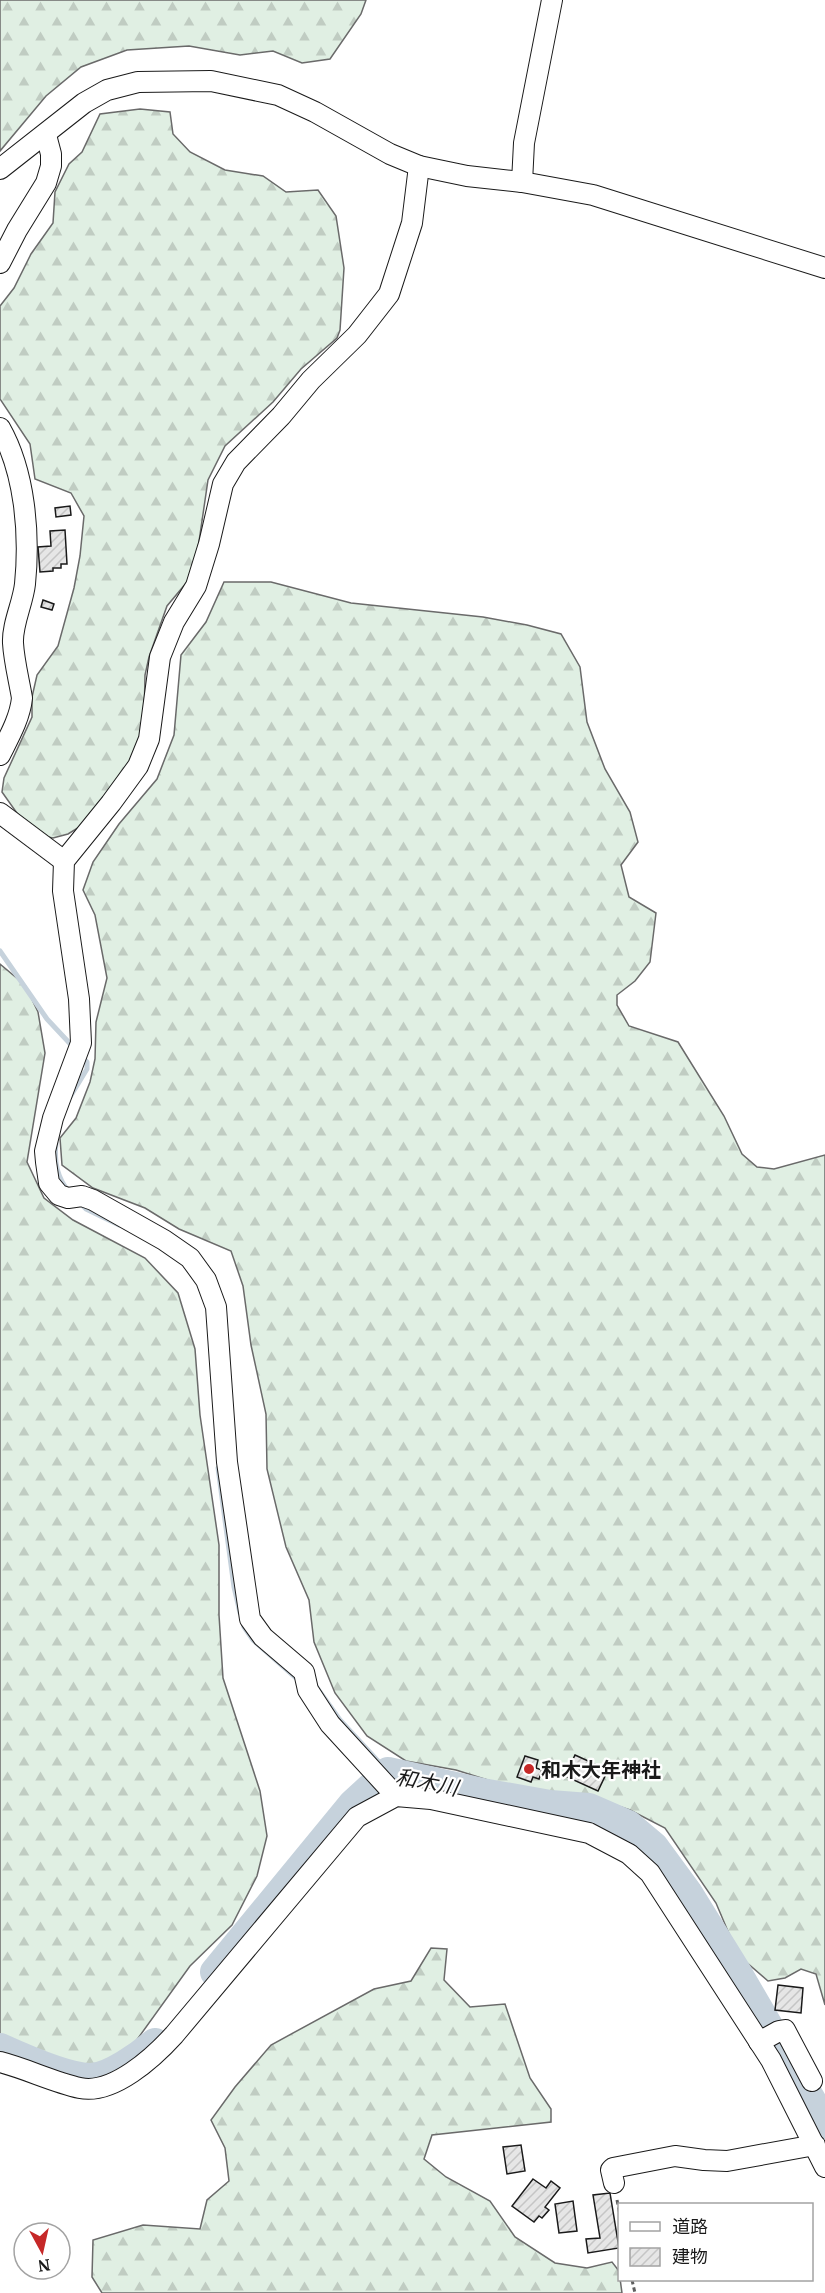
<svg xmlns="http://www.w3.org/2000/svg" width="825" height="2293" font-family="'PT Serif','Noto Sans JP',serif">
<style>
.forest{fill:url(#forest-firs);stroke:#6a6a6a;stroke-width:1.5}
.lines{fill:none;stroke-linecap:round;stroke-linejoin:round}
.stream{stroke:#c6d2dc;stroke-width:5}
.river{stroke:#c6d2dc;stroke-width:30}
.building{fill:url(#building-hatch);stroke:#1a1a1a;stroke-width:1.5}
.minor-casing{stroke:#1a1a1a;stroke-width:22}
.path{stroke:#5f5f5f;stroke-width:3;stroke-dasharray:4.5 3;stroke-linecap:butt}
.minor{stroke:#fff;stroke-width:20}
.poi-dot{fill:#c62828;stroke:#fff;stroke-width:2}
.labels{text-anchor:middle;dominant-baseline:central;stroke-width:4.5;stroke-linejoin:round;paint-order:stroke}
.poi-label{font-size:20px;font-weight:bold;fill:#1a1a1a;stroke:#fff;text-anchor:start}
.water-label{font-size:21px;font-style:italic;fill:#1a1a1a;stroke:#fff}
</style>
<defs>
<pattern id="forest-firs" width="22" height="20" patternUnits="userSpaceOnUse" patternTransform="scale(1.5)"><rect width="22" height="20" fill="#e0efe3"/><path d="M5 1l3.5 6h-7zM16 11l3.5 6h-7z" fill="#c0ccc2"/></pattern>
<pattern id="building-hatch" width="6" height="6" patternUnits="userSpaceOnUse" patternTransform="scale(1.5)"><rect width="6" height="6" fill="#e6e6e6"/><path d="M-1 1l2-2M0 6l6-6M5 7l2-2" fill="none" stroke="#c5c5c5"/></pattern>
</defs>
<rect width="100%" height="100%" fill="#fff"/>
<g class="forest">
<path d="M0,0H366L361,14L330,59L302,63L273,51L240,55L189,46L127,50L81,67L46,96L0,151Z"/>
<path d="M140,109L170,112L173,134L190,152L225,170L263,176L286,192L318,190L336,216L344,268L340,330L337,338L301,369L273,402L225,446L208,480L197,555L187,582L167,606L149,657L145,675L144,723L132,759L86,823L68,834L53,838L43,836L19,816L2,792L4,778L32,717V697L37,675L58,646L74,588L80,556L84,516L71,493L35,479L30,444L0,399V306L14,288L31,254L53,223L55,192L69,164L82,152L100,114Z"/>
<path d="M224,582H271L351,603L483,617L527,625L561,634L580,667L587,722L605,769L630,812L638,842L621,865L629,897L656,913L650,962L635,981L617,995V1005L629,1026L678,1042L724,1116L742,1154L757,1167L774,1169L825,1155V2005L816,1974L801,1969L785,1978L768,1981L738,1955L716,1903L665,1828L630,1810L594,1798L510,1787L456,1770L406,1761L367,1736L335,1693L314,1642L309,1600L286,1547L267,1469L266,1414L251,1345L243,1286L231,1251L179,1229L145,1208L93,1188L62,1165L60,1138L76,1118L90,1082L95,1059L96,1022L107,978L95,915L83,890L93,862L119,824L157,779L174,735L181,655L206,622Z"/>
<path d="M0,964L25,985L38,1012L45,1053L27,1162L44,1198L73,1220L145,1258L178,1293L195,1349L200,1415L219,1545V1615L223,1678L260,1791L267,1836L257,1876L232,1925L190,1966L131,2048L99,2066L68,2063L0,2036Z"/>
<path d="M431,1948L447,1949L444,1980L470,2007L505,2004L530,2078L551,2109V2122L432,2135L424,2159L446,2177L490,2201L515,2237L555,2263L587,2268L612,2262L619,2271L622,2293H102L92,2277L93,2240L143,2225L200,2229L207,2200L229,2181L225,2148L211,2120L235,2087L271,2045L374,1989L411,1981Z"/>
</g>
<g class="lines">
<g class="stream">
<path d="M0,951L47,1019L75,1049"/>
<path d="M70,1097L87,1069V1062L81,1056"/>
<path d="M56,1143C54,1162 57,1178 70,1193"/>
<path d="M81,1204L86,1209L119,1225"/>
<path d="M218,1468L234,1587L240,1613"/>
<path d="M244,1627L253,1640L295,1677"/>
<path d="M315,1685L340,1720L388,1772"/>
</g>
<g class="river">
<path d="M215,1972L353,1804L388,1772L482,1793L550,1805L589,1808L628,1825L654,1847L687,1892L739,1976L825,2124"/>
<path d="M0,2048C22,2058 67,2078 90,2078C109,2078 141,2055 155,2043"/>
</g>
</g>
<g class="building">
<path d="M70,506L71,515L56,517L55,508Z"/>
<path d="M65,530L67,564H61V568H53V571L40,572L38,547L51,546L50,531Z"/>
<path d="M43,600L54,604L52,610L41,607Z"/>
<path d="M575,1755L608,1770L598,1791L565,1776Z"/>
<path d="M525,1756L538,1760L536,1768L542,1770L539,1779L533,1777L531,1782L517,1777Z"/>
<path d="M778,1985L803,1988L801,2013L775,2010Z"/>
<path d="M521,2145L525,2171L507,2174L503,2147Z"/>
<path d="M533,2179L546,2188L551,2181L560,2188L545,2207L549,2210L542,2218L539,2216L534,2222L512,2206Z"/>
<path d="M610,2193L619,2248L588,2253L586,2239L600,2238L593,2195Z"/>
<path d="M573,2201L577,2231L559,2233L555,2204Z"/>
</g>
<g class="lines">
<g class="minor-casing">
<g id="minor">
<path d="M0,169L84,103L107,90L138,82L211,81L278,95L315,112L390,154L419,166L467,176L522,182L593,195L825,268"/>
<path d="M522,182L524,143L552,0"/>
<path d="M0,263L17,230L46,183L51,166V154L46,135"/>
<path d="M0,428C25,472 30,534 25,584C23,603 12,624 13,643C14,661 19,680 22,698C20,718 9,737 0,755"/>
<path d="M0,813L64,861"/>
<path d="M396,1796L330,1724L308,1690L304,1672L263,1637L250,1619L227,1462L216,1307L206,1280L190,1258L164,1240L93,1200L82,1196L68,1198L59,1195L49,1183L46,1162L45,1151L53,1118L81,1043L79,999L63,891L64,861L111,803L138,766L149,739L160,657L174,622L196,586L209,544L223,484L236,462L281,416L311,380L357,335L389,294L412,223L419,166"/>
<path d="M759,2042L779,2031L785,2030L812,2081"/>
<path d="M0,2062C27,2069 53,2082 80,2088C113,2095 154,2057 174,2035L357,1817L396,1796L431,1799L589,1833L629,1854L650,1873L771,2060L825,2167"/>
<path d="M614,2183L611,2170L613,2168L675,2156L704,2160L727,2161L815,2145"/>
</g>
</g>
<g class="path">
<path d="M617,2200L620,2215"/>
<path d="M632,2280L635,2293"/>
</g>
<use href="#minor" class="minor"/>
</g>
<circle class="poi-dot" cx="529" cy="1769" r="6"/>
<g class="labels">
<g class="poi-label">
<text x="541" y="1769">和木大年神社</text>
</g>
<g class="water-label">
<text transform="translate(427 1782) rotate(11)">和木川</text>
</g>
</g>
<rect x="618" y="2203" width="195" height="78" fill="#ffffff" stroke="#a3a3a3" stroke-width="1.5"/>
<rect x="630" y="2222" width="30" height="9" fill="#ffffff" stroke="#a3a3a3" stroke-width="1.5"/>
<text x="672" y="2233" font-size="18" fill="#1a1a1a">道路</text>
<rect x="630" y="2248" width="30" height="18" fill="url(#building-hatch)" stroke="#a3a3a3" stroke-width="1.5"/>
<text x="672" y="2263" font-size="18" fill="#1a1a1a">建物</text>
<g transform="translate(42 2251) rotate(172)"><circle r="28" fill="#ffffff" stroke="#a3a3a3" stroke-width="1.5"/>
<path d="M0-4.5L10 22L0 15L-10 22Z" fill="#c62828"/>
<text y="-9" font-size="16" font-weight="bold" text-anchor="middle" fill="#1a1a1a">N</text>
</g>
</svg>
